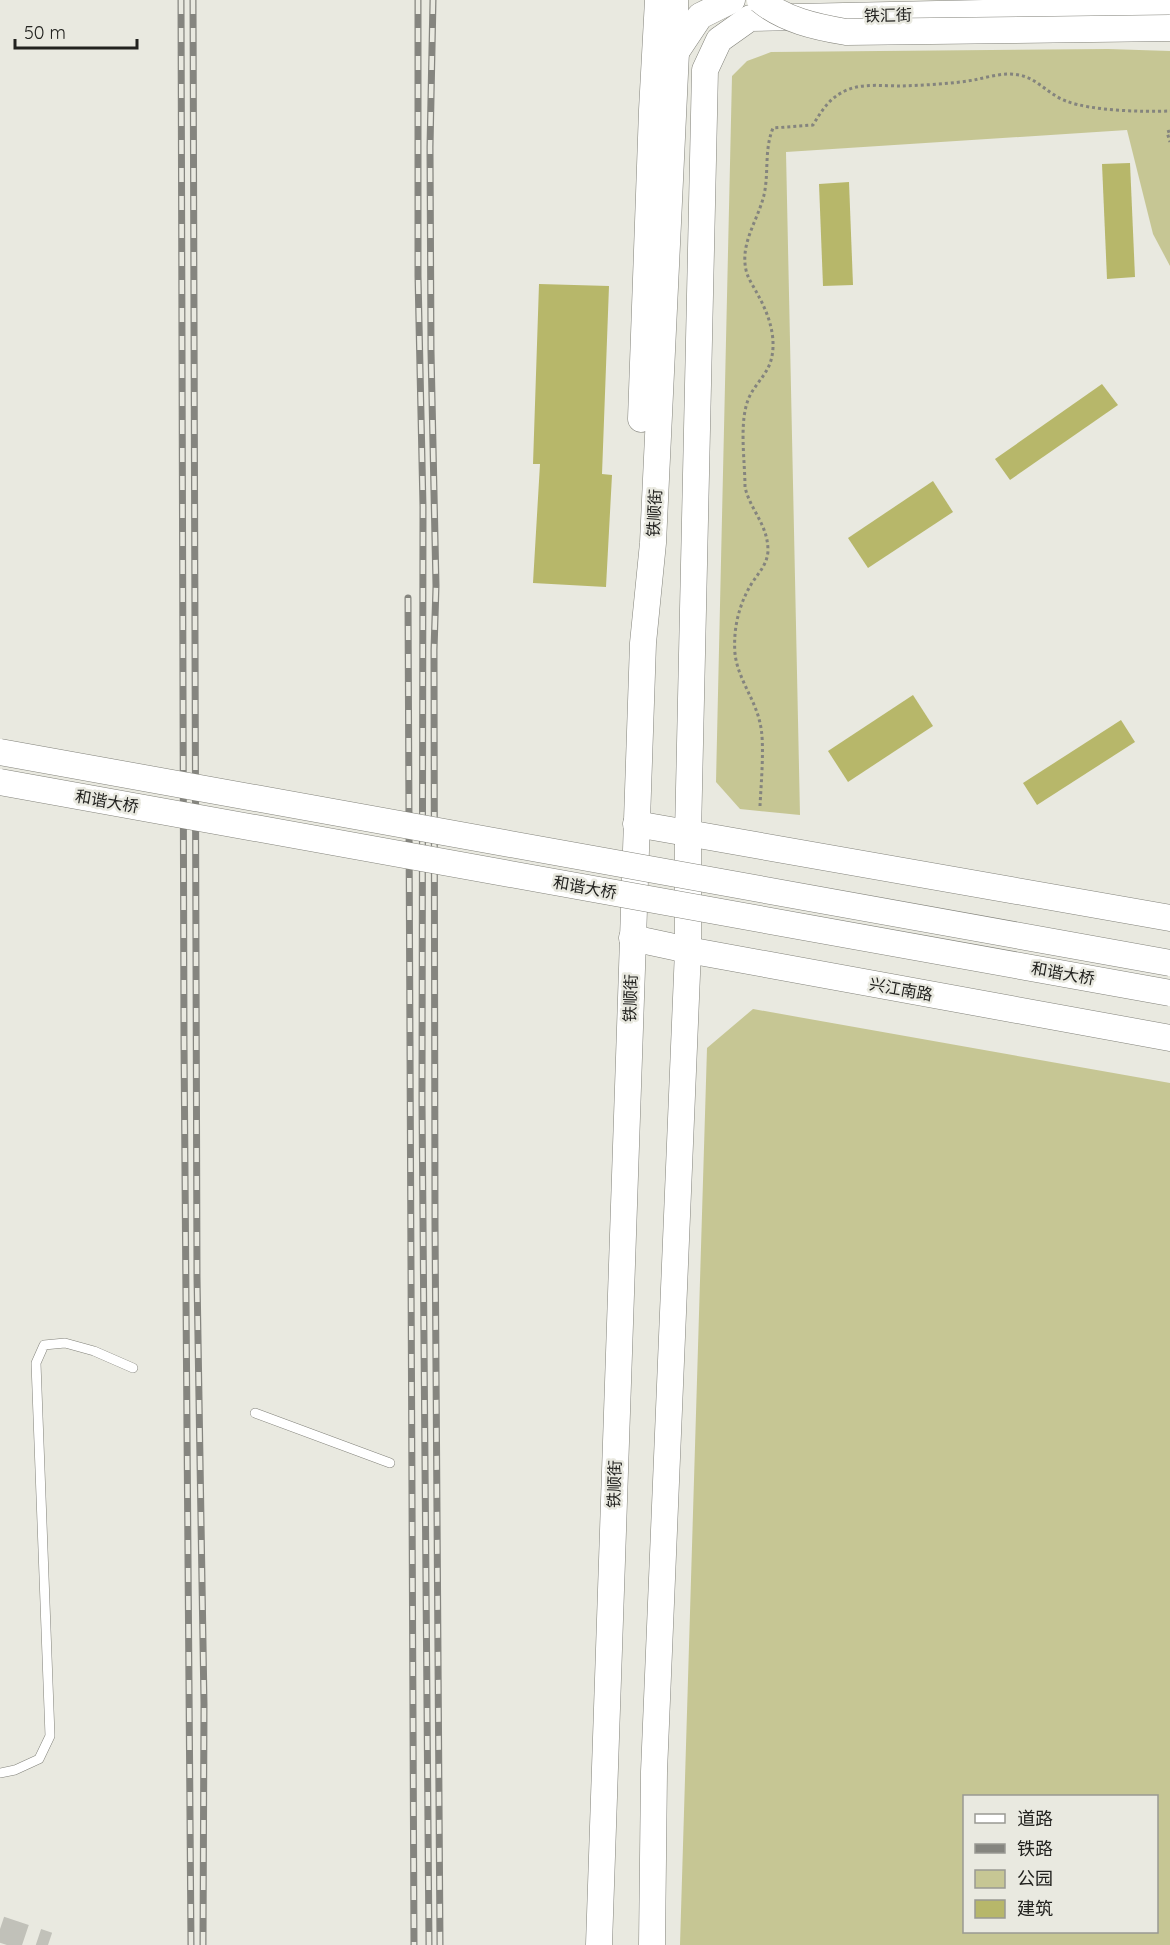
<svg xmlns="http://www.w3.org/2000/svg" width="1170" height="1945" font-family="Quicksand,'Noto Sans SC',sans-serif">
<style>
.green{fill:#c6c694;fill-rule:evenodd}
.building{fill:#b7b76a}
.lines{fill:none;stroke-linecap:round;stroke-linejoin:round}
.secondary-tunnel{stroke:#c1c1b9;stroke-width:26;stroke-dasharray:26 13;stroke-linecap:butt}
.service-casing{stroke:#82827a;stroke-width:10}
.secondary-casing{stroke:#82827a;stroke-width:27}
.path{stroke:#84847e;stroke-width:3;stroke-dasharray:3 3;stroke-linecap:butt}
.service{stroke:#fff;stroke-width:9}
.secondary{stroke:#fff;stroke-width:26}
.rail-casing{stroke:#85857f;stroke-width:7}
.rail{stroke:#e9e9e0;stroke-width:4.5;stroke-dasharray:14;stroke-linecap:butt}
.secondary-bridge-casing{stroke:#82827a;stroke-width:27;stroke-linecap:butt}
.secondary-bridge{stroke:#fff;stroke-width:26}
.labels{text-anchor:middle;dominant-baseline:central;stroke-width:5;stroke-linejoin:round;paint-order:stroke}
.street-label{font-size:16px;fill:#22221f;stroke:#e9e9e0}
</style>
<rect width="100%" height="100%" fill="#e9e9e0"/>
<g class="green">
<path d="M1108,49L1170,51V266L1153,234L1127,130L786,152L800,815L740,809L716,782L732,76L747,61L771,52Z"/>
<path d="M753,1009L1170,1083V1945H680L707,1048ZM964,1796H1156V1932H964Z"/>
</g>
<g class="building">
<path d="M1130,163L1135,277L1107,279L1102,164Z"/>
<path d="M849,182L853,285L823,286L819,184Z"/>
<path d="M539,284L609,286L602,474L612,475L606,587L533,583L540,464H533Z"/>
<path d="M1102,384L1118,405L1010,480L995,459Z"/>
<path d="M933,481L953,512L868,568L848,538Z"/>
<path d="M913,695L933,726L848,782L828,751Z"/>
<path d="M1121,720L1135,742L1037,805L1023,783Z"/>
</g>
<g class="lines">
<path class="secondary-tunnel" d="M0,1929L48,1945"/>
<g class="service-casing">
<g id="service">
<path d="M255,1413L390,1463"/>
<path d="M0,1773L15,1770L39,1759L50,1736L36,1363L44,1345L65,1343L94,1351L133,1368"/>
</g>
</g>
<g class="secondary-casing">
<g id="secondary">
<path d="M676,52L700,16L732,0"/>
<path d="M641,419L652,110L658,0"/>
<path d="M636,824L1170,918"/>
<path d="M632,938L688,950L1170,1038"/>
<path d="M599,1945L643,643L653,543L676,52L675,0"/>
<path d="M652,1945L654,1772L688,950V834L705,70L719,40L750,18L1170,9"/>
</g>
</g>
<g class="path">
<path d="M1170,131L1167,132L1170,142"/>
<path d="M760,806C761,784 765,742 760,723C755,699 738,679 735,654C733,628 739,604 752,583C759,572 767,565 768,551C768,524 750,510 745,487C745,461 739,424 748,400C754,384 769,374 772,356C776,335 768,313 758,295C754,287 748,279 746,270C740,243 758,220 764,195C769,173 764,150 773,128L813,125C822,110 830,97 847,90C863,83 884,86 901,86C925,85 951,84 974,80C988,77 1004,72 1019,75C1037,78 1049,95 1066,101C1092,111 1142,112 1170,111"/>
</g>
<use href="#service" class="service"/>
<use href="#secondary" class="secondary"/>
<g class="rail-casing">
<g id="rail">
<path d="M181,0L184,1043L191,1945"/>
<path d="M193,0L197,1277L204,1704L203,1945"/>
<path d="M418,0V276L423,507L422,1102L429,1945"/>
<path d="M433,0L430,147L431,351L436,586L434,650L435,1224L440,1945"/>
<path d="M408,598L414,1945"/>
</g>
</g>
<use href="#rail" class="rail"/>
<g class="secondary-bridge-casing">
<g id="secondary-bridge">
<path d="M760,0C784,20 816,27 846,32L1170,28"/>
<path d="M0,752L1170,963"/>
<path d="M0,782L1170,993"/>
</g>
</g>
<use href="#secondary-bridge" class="secondary-bridge"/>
</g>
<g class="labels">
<g class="street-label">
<text transform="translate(888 15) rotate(-1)">铁汇街</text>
<text transform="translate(654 513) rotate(-87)">铁顺街</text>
<text transform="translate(107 801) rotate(10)">和谐大桥</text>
<text transform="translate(585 887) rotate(10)">和谐大桥</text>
<text transform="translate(1063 973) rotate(10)">和谐大桥</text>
<text transform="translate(901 989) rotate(10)">兴江南路</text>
<text transform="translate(630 998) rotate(-88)">铁顺街</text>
<text transform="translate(614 1484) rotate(-88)">铁顺街</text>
</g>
</g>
<rect x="963" y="1795" width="195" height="138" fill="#e9e9e0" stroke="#999993" stroke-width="1.5"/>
<rect x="975" y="1814" width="30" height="9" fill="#ffffff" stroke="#999993" stroke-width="1.5"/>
<text x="1017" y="1825" font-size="18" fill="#22221f">道路</text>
<rect x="975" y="1844" width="30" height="9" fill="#85857f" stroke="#999993" stroke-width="1.5"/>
<text x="1017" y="1855" font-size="18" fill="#22221f">铁路</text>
<rect x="975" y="1870" width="30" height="18" fill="#c6c694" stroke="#999993" stroke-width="1.5"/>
<text x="1017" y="1885" font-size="18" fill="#22221f">公园</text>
<rect x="975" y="1900" width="30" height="18" fill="#b7b76a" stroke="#999993" stroke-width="1.5"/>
<text x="1017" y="1915" font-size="18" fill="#22221f">建筑</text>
<path d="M15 39v9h122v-9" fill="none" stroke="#22221f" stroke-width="3"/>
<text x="24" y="39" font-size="18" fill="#22221f" stroke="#e9e9e0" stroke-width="4.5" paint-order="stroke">50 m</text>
</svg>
